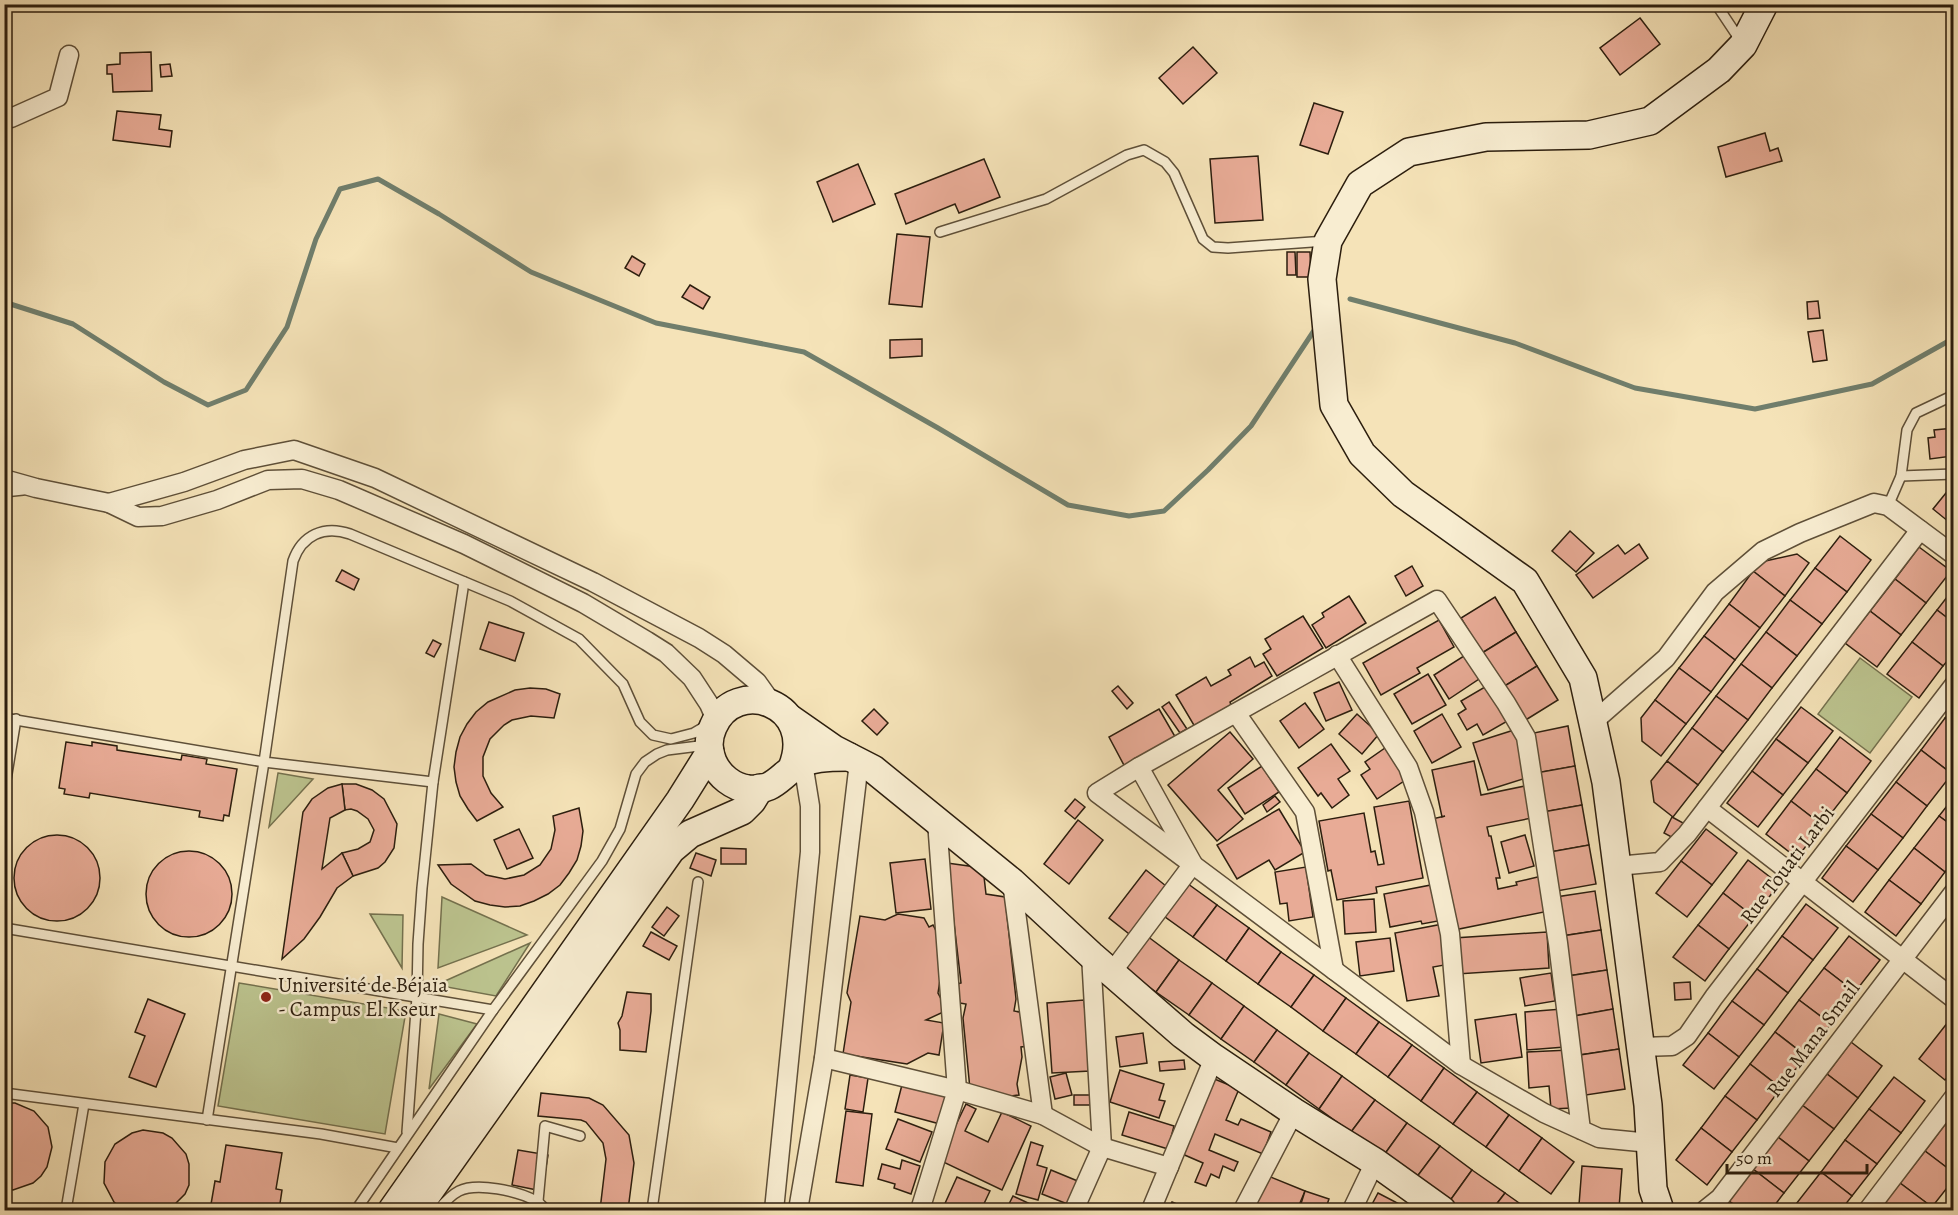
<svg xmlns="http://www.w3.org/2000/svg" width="1958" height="1215" font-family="Alegreya,serif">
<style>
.green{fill:#bcc48f;stroke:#74714e;stroke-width:1.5}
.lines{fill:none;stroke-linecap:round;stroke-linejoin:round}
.stream{stroke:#707e6c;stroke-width:5}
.building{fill:#e8ab96;stroke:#2c1e0e;stroke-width:1.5}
.lane-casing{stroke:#5e4f38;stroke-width:12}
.street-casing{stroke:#5e4f38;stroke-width:21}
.secondary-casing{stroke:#2c1e0e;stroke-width:30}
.lane{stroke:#f8edd1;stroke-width:9}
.street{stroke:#f8edd1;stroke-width:18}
.secondary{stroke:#f8edd1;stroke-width:27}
.poi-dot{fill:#8f2418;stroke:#f8edd1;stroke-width:2}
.labels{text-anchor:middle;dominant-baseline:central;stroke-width:5;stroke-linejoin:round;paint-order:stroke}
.street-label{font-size:21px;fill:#2c1e0e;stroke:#f8edd1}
.poi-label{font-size:21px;fill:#2c1e0e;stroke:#f8edd1;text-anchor:start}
</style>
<rect width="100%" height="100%" fill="#f5e3b8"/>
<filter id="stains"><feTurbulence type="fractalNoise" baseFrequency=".00333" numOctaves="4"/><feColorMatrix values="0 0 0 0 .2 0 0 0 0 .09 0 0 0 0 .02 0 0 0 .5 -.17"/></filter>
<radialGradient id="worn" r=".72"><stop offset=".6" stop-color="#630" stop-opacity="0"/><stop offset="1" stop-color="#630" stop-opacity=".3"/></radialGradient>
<g class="green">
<path d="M1860,658L1912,697L1870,753L1818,714Z"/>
<path d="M278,773L313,779L269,827Z"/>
<path d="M442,897L527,935L438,968Z"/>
<path d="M370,914L403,915L402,968Z"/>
<path d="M530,943L496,996L436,985Z"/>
<path d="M239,983L406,1011L385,1134L218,1106Z"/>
<path d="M439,1014L477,1024L429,1089Z"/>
</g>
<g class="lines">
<g class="stream">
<path d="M1350,299L1515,343L1635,388L1755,409L1872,384L1954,338"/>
<path d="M4,302L73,324L164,382L208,405L246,390L287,327L316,239L340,189L378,179L439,214L531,272L656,323L804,352L938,428L1068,505L1129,516L1164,511L1208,470L1251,426L1317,326"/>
</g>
</g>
<g class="building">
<path d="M1640,18L1660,44L1620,75L1600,48Z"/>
<path d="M1193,47L1217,73L1183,104L1159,78Z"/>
<path d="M151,52L152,91L113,92L112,74H107V65L120,64V53Z"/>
<path d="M170,64L172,76L161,77L160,65Z"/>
<path d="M1314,103L1343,112L1328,154L1300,145Z"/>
<path d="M117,111L161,115L159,129L172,131L170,147L113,140Z"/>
<path d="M1765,133L1770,151L1778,148L1782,161L1726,177L1718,147Z"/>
<path d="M1258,156L1263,220L1215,223L1210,159Z"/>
<path d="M984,159L1000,197L959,213L955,204L906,224L895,194Z"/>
<path d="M858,164L875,204L833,222L817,182Z"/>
<path d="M897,234L930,237L922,307L889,304Z"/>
<path d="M1287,252H1295L1296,275H1287Z"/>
<path d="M1297,252H1310L1311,277H1297Z"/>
<path d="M632,256L645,264L639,276L625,268Z"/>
<path d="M690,285L710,297L703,309L682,297Z"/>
<path d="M1818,301L1820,318L1808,319L1807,302Z"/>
<path d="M1823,330L1827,360L1813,362L1808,332Z"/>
<path d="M922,339V356L890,358V340Z"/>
<path d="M1954,428V464L1952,456L1930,459L1928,438L1935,437L1934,430Z"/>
<path d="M1954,483V526L1933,509Z"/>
<path d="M1570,531L1594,553L1576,572L1552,551Z"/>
<path d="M1840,536L1871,560L1847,592L1815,568Z"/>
<path d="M1639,544L1648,558L1593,598L1576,575L1618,545L1625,554Z"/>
<path d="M1919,547L1951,571L1926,603L1895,579Z"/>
<path d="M1797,554L1809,563L1785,596L1753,571L1761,562Z"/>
<path d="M1412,566L1423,586L1406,596L1395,576Z"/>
<path d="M1815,568L1847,592L1822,624L1790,600Z"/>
<path d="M342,570L359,579L354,590L336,581Z"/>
<path d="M1753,571L1785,596L1760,628L1729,604Z"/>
<path d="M1895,579L1926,603L1901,635L1870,611Z"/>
<path d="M1954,588V623L1937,610Z"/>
<path d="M1349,596L1366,623L1326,648L1312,625L1324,617L1322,613Z"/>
<path d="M1495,597L1516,632L1482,653L1461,618Z"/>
<path d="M1790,600L1822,624L1797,656L1766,632Z"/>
<path d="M1729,604L1760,628L1735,660L1704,636Z"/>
<path d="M1937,610L1954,623V653L1943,666L1912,642Z"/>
<path d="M1870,611L1901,635L1877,667L1845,643Z"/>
<path d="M1303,616L1323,648L1277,676L1263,654L1271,649L1265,639Z"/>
<path d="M1439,620L1454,647L1417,668L1420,673L1381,695L1363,663Z"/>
<path d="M489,622L524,633L515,661L480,649Z"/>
<path d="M1516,632L1537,666L1503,687L1482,653Z"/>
<path d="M1766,632L1797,656L1772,688L1741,664Z"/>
<path d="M1704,636L1735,660L1711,692L1679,668Z"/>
<path d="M433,640L441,644L434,657L426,653Z"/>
<path d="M1912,642L1943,666L1919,698L1887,674Z"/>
<path d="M1467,654L1482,677L1449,699L1434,675Z"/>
<path d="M1250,657L1255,667L1264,662L1272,676L1230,702L1231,705L1195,727L1176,695L1206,677L1211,686L1231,675L1228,670Z"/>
<path d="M1741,664L1772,688L1748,720L1716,696Z"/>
<path d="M1537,666L1558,700L1524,721L1503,687Z"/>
<path d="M1679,668L1711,692L1686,724L1655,700Z"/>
<path d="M1428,674L1446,705L1412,724L1394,694Z"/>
<path d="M1339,682L1352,710L1326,721L1314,693Z"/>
<path d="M1490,684L1511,719L1483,735L1477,724L1467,730L1458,714L1466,709L1461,701Z"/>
<path d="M1118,686L1133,703L1127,709L1112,691Z"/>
<path d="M530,688L546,689L560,694L554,718L531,716L512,720L504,725L490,739L483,757V776L491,793L503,807L477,821L468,809L460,796L456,782L454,767L456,752L460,737L467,724L476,712L488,702L515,690Z"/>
<path d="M1716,696L1748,720L1723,752L1692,728Z"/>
<path d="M1655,700L1686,724L1661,756L1642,741L1641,718Z"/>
<path d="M1169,702L1187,729L1180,733L1162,707Z"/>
<path d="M1305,703L1324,729L1299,748L1280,721Z"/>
<path d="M1801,707L1833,731L1808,763L1776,739Z"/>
<path d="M1954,707V724L1945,718Z"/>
<path d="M874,709L888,723L877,735L862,721Z"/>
<path d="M1159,709L1177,740L1126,769L1109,737Z"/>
<path d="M1357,714L1379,734L1362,754L1339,734Z"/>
<path d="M1442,714L1461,747L1432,763L1414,731Z"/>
<path d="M1945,718L1954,724V772L1952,774L1921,750Z"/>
<path d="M1568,726L1575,766L1536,773L1529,734Z"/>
<path d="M1692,728L1723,752L1698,785L1667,761Z"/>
<path d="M1514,730L1529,777L1488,790L1473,743Z"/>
<path d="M1230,732L1253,759L1218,790L1243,819L1217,841L1168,785Z"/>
<path d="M1840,737L1871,761L1847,793L1816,769Z"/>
<path d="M1776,739L1808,763L1783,795L1752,771Z"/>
<path d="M66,742L92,746V742L117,746V750L181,760L182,755L207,759L206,764L237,769L229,816L224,815L223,821L199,817L200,811L90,793L89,798L64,794L65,789L59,788Z"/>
<path d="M1331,744L1350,771L1338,779L1349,795L1332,808L1321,793L1318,796L1298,768Z"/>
<path d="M1385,748L1407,779L1377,799L1361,775L1370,769L1365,762Z"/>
<path d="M1921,750L1952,774L1927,806L1896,782Z"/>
<path d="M1474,761L1481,795L1525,786L1532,818L1487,827L1489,836H1491L1500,878H1496L1498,889L1517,885L1516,882L1542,876L1549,911L1454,930L1432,819L1445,816L1442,817L1432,770Z"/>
<path d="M1667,761L1698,785L1673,817L1654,802L1651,781Z"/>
<path d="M1262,766L1279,792L1245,814L1228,788Z"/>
<path d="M1575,766L1582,805L1543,812L1536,773Z"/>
<path d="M1816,769L1847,793L1822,825L1791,801Z"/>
<path d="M1752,771L1783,795L1758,827L1727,803Z"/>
<path d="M1896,782L1927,806L1903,838L1871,814Z"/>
<path d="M342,784H356L372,790L384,799L397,824L394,848L385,862L378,868L353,876L342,853L358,849L370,842L374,830L368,819L357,811L351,809L345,810Z"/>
<path d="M342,784L345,810L330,818L322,869L342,853L353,876L337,888L320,917L304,939L282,959L303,812L312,799L328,788Z"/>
<path d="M1275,796L1280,802L1267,812L1263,805Z"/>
<path d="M1954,797V827L1939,816Z"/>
<path d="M1075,799L1085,807L1075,819L1065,811Z"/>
<path d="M1409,801L1423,878L1376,887L1377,893L1337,900L1331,870L1328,871L1319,821L1364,813L1371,852L1375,851L1378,865L1384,864L1374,807Z"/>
<path d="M1791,801L1822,825L1797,858L1766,834Z"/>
<path d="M1582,805L1589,845L1550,852L1543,812Z"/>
<path d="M579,808L583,831L581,846L577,860L569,873L560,885L548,894L534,901L520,906L505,907L490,905L475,901L451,884L438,865L471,864L486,875L505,879L524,875L540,865L551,849L555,830L553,816Z"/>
<path d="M1279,809L1305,852L1275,870L1269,860L1237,879L1217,845Z"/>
<path d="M1871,814L1903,838L1878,870L1846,846Z"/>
<path d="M1939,816L1954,827V861L1945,872L1914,848Z"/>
<path d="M1672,817L1685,824L1677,840L1664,833Z"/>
<path d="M1078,820L1103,840L1069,884L1044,864Z"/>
<path d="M519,829L533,858L507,869L494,840Z"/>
<path d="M1706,829L1737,853L1712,885L1681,861Z"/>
<circle cx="57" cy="878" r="43"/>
<path d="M1525,835L1534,866L1509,873L1501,842Z"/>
<path d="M1589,845L1596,884L1557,891L1550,852Z"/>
<path d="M1846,846L1878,870L1853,902L1822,878Z"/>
<path d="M721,848L746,849V864H721Z"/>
<path d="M1914,848L1945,872L1921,904L1889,880Z"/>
<circle cx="189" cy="894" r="43"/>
<path d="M696,853L716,860L711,876L690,868Z"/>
<path d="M925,859L931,909L896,913L890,863Z"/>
<path d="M1748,860L1779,884L1754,917L1723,893Z"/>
<path d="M1681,861L1712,885L1687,917L1656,893Z"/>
<path d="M947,863L983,868L986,894L1005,897L1016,999L1014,1011L1025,1013L1029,1046L1021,1047L1022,1057L1017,1084L1019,1095L1011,1096L970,1089L963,1018L966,1004L960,1003L957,984L961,983Z"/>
<path d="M1306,867L1313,917L1289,921L1287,903L1280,904L1275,872Z"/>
<path d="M1146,870L1171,890L1133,937L1109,918Z"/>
<path d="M1889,880L1921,904L1896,936L1865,912Z"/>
<path d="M1184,881L1217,905L1193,937L1161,914Z"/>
<path d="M1431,885L1438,921L1422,924L1421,921L1390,927L1384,894Z"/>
<path d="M1595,891L1601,930L1562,936L1556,897Z"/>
<path d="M1723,893L1754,917L1729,949L1698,925Z"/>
<path d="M1374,899L1376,932L1345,934L1343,901Z"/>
<path d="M1806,904L1838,928L1813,960L1782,936Z"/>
<path d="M1217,905L1249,928L1226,961L1193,937Z"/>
<path d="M667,907L679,916L664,936L652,927Z"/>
<path d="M898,914L924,918L929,927L933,925L945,948L938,993L949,1014L941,1013L926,1020L944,1023L939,1055L928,1053L907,1064L843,1054L851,1002L847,993L860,916L885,920Z"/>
<path d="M1443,924L1450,964L1433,967L1439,996L1407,1001L1395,933Z"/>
<path d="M1698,925L1729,949L1705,981L1673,957Z"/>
<path d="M1249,928L1281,952L1258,984L1226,961Z"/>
<path d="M1601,930L1607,970L1568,976L1562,936Z"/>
<path d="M651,932L677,946L669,960L643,946Z"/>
<path d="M1547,932L1549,968L1457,974L1454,938Z"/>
<path d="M1147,936L1179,960L1156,992L1124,969Z"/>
<path d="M1782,936L1813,960L1788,993L1757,969Z"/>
<path d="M1849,936L1880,960L1855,992L1824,968Z"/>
<path d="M1390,938L1394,971L1360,976L1356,942Z"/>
<path d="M1281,952L1314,975L1291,1007L1258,984Z"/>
<path d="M1179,960L1212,983L1189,1015L1156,992Z"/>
<path d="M1824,968L1855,992L1831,1024L1799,1000Z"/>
<path d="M1757,969L1788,993L1764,1025L1732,1001Z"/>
<path d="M1607,970L1613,1009L1574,1016L1568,976Z"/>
<path d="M1551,973L1555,1001L1525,1006L1520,978Z"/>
<path d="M1314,975L1346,998L1323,1031L1291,1007Z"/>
<path d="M1690,982L1691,999L1675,1000L1674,983Z"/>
<path d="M1212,983L1244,1006L1221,1039L1189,1015Z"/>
<path d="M627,992L651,994V1011L646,1052L620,1050V1030L618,1023L622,1016Z"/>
<path d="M1346,998L1379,1022L1356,1054L1323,1031Z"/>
<path d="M148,999L185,1014L156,1087L129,1077L145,1036L135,1032Z"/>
<path d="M1084,1000L1090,1071L1052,1073L1047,1003Z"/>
<path d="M1799,1000L1831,1024L1806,1056L1775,1032Z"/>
<path d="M1732,1001L1764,1025L1739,1057L1708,1033Z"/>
<path d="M1244,1006L1277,1030L1254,1062L1221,1039Z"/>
<path d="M1562,1009L1565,1047L1527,1050L1525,1012Z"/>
<path d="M1613,1009L1619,1049L1580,1055L1574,1016Z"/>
<path d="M1516,1014L1522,1057L1481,1063L1475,1020Z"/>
<path d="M1379,1022L1412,1045L1388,1077L1356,1054Z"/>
<path d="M1948,1022L1954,1027V1069L1945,1080L1919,1059Z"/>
<path d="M1277,1030L1309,1053L1286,1085L1254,1062Z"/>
<path d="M1775,1032L1806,1056L1781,1088L1750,1064Z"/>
<path d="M1143,1033L1147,1063L1120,1067L1116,1037Z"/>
<path d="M1708,1033L1739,1057L1714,1089L1683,1065Z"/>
<path d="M1851,1042L1882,1066L1858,1098L1827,1074Z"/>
<path d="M1412,1045L1444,1068L1421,1101L1388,1077Z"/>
<path d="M1619,1049L1625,1089L1586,1095L1580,1055Z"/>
<path d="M1569,1050L1572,1108L1551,1109L1549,1086L1529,1088L1527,1052Z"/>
<path d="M1309,1053L1342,1076L1319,1109L1286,1085Z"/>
<path d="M1184,1060L1185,1069L1160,1071L1159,1062Z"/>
<path d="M1750,1064L1781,1088L1757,1120L1725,1096Z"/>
<path d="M1444,1068L1477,1092L1453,1124L1421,1101Z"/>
<path d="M1120,1070L1164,1084L1159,1100L1165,1101L1159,1118L1110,1102Z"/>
<path d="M1066,1073L1072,1095L1055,1099L1050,1077Z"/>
<path d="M1827,1074L1858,1098L1834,1129L1802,1105Z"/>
<path d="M850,1075L868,1078L863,1112L845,1109Z"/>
<path d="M1342,1076L1375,1100L1351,1132L1319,1109Z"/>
<path d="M1894,1077L1925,1101L1901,1133L1869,1109Z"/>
<path d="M1212,1078L1239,1089L1226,1120L1238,1125L1241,1119L1271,1132L1263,1154L1215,1134L1209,1150L1238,1162L1234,1171L1223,1166L1219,1178L1211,1174L1206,1186L1195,1182L1203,1163L1180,1153Z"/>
<path d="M903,1081L948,1093L940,1124L895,1112Z"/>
<path d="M1477,1092L1509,1115L1486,1147L1453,1124Z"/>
<path d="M541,1093L589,1098L603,1105L629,1135L634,1163L628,1210H600L606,1159L603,1143L586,1122L581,1120L538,1116Z"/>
<rect x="1074" y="1095" width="16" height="10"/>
<path d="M1725,1096L1757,1120L1732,1152L1701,1128Z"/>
<path d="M1375,1100L1407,1123L1384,1155L1351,1132Z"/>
<path d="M5,1103H15L34,1111L48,1127L52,1147L47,1167L41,1176L33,1183L13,1190L4,1189Z"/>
<path d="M966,1104L976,1109L965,1131L988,1142L1002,1112L1031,1126L1002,1190L939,1160Z"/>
<path d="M1802,1105L1834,1129L1809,1161L1778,1137Z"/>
<path d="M1869,1109L1901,1133L1877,1164L1845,1140Z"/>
<path d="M846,1111L872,1114L863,1186L836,1182Z"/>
<path d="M1129,1112L1174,1126L1168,1149L1122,1135Z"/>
<path d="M1509,1115L1542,1138L1519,1171L1486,1147Z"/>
<path d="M898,1119L932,1132L920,1162L886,1149Z"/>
<path d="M1949,1119L1954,1123V1173L1925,1151Z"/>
<path d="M1407,1123L1440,1146L1416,1178L1384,1155Z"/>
<path d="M1701,1128L1732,1152L1707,1185L1676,1160Z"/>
<path d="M143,1130L163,1133L172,1138L186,1154L189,1164V1185L185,1194L169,1210H124L114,1202L104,1183L105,1162L115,1144L132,1133Z"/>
<path d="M1778,1137L1809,1161L1784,1193L1753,1169Z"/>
<path d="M1542,1138L1574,1162L1551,1194L1519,1171Z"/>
<path d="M1845,1140L1877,1164L1852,1196L1821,1172Z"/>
<path d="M1031,1142L1043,1146L1037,1165L1047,1168L1038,1200L1016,1194Z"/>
<path d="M226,1145L282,1153L276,1189L282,1190L279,1210H210L215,1181L220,1182Z"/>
<path d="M1440,1146L1472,1170L1449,1202L1416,1178Z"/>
<path d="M518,1150L548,1155L542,1191L512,1185Z"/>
<path d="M1925,1151L1954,1173V1179L1932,1207L1900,1183Z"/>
<path d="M902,1160L920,1166L911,1194L894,1188L895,1184L878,1179L882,1164L900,1169Z"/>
<path d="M1582,1166L1622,1169L1619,1208L1579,1205Z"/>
<path d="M1753,1169L1784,1193L1771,1210H1741L1729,1201Z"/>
<path d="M1051,1170L1080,1182L1070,1205L1042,1194Z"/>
<path d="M1472,1170L1505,1193L1492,1210H1461L1449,1202Z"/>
<path d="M1821,1172L1852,1196L1841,1210H1804L1796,1204Z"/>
<path d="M1268,1176L1305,1191L1297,1210H1253Z"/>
<path d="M957,1177L990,1191L981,1210H942Z"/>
<path d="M1900,1183L1932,1207L1929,1210H1879Z"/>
<path d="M1305,1191L1329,1199L1325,1210H1327H1299Z"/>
<path d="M1378,1193L1407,1208L1406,1210H1369Z"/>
<path d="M1505,1193L1529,1210H1492Z"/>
<path d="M1954,1195V1210H1941Z"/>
<path d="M1013,1196L1043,1210H1006Z"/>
<path d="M1729,1201L1741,1210H1721Z"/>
<path d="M1172,1202L1191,1210H1168Z"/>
</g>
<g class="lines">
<g class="lane-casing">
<g id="lane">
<path d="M1716,4L1740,40"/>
<path d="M940,232L1046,199L1127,155L1144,150L1165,162L1174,173L1203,239L1213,247L1228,248L1326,241"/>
<path d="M1901,476L1954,474"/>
<path d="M4,492L23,490"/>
<path d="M1888,506L1901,476L1907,430L1916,413L1954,395"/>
<path d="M4,718L264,762L207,1120"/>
<path d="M433,782L264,762L293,561C302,535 324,525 350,534L510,601L579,639L623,684L640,722L653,735L671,739L694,733L706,726"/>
<path d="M4,792L16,719"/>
<path d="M4,928L493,1010"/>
<path d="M4,1093L321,1134L398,1148"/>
<path d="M407,1132L417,997L418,944L422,888L433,782L464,582"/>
<path d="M538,1201L545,1126L580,1136"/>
<path d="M66,1210L84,1104"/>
<path d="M356,1210L493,1010L602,861L620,829L636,774L645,762L657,754L667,750L707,745"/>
<path d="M438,1210C443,1204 451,1195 459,1191C477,1182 518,1191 536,1201C540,1203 543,1207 546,1210"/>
<path d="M652,1210L698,882"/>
</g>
</g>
<g class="street-casing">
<g id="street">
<path d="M4,118H11L58,97L69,55"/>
<path d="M4,479L36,488L109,503L138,517L162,516L217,500L268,480L302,479L339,490L464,544L583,603L647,641L666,653L692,678L709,704L716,720"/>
<path d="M109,503L184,482L244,460L294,450L375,478L593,582L699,638L724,654L757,682L772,703"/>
<path d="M1337,655L1408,767L1424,812L1450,934L1461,1065"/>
<path d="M1236,713L1305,812L1334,970"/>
<path d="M1592,723L1666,658L1715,592L1763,551L1800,533L1874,503L1888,506L1954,555"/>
<path d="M1707,808L1954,999"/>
<path d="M1617,866L1660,862L1687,834L1920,530"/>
<path d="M1012,882L1043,1115"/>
<path d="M1112,972L1193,864L1139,767"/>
<path d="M1641,1047L1672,1046L1687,1036L1714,997L1954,685"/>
<path d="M824,1058L957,1090L1043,1115L1102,1147L1169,1167"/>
<path d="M1581,1130L1558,943L1526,737L1506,703L1437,600L1139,767L1097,793L1461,1065L1544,1113L1599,1138L1650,1143"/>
<path d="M774,1210L810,852V806L803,763"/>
<path d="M798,1210L824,1058L859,762"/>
<path d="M920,1210L957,1090L937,821"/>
<path d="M1074,1210L1102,1147L1091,955"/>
<path d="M1151,1210L1214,1058"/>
<path d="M1243,1210L1294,1112"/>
<path d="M1352,1210L1375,1162"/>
<path d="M1705,1210L1720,1198L1954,892"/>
<path d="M1868,1210L1954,1097"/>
</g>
</g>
<g class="secondary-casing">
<g id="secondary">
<path d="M791,719L834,749L873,769L1012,882L1091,955L1183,1035L1214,1058L1294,1112L1375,1162L1442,1210"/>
<path d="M792,768C818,703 735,675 713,727C708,738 708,751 713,762C719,776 733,787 748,789C771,791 776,781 792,769C807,757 831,757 849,757"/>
<path d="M392,1210L680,800L710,752"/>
<path d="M416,1210L671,850L690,834L742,811L752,801L760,788"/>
<path d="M1660,1210L1653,1189L1648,1105L1606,782L1583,678L1525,581L1403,494L1362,454L1334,405L1322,279L1328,241L1360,184L1409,152L1486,137L1589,135L1650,121L1719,70L1743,45L1764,4"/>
</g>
</g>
<use href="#lane" class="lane"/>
<use href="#street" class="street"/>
<use href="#secondary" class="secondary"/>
</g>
<circle class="poi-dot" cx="266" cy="997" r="6"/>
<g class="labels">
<g class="street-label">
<text transform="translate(1787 865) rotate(-53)">Rue Touati Larbi</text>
<text transform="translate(1813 1039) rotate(-53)">Rue Mana Smail</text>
</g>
<g class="poi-label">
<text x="278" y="985">Université de Béjaïa<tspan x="278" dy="24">- Campus El Kseur</tspan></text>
</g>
</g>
<rect width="1958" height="1215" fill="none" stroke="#f5e3b8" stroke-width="24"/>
<rect x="6" y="6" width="1946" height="1203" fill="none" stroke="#2c1e0e" stroke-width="3"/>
<rect x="12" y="12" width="1934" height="1191" fill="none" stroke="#2c1e0e" stroke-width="1.5"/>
<path d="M1727 1164v9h140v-9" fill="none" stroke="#2c1e0e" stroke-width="3"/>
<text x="1736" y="1164" font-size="18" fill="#2c1e0e" stroke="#f8edd1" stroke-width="4.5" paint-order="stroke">50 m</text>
<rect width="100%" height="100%" filter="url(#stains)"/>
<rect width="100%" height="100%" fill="url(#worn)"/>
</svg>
